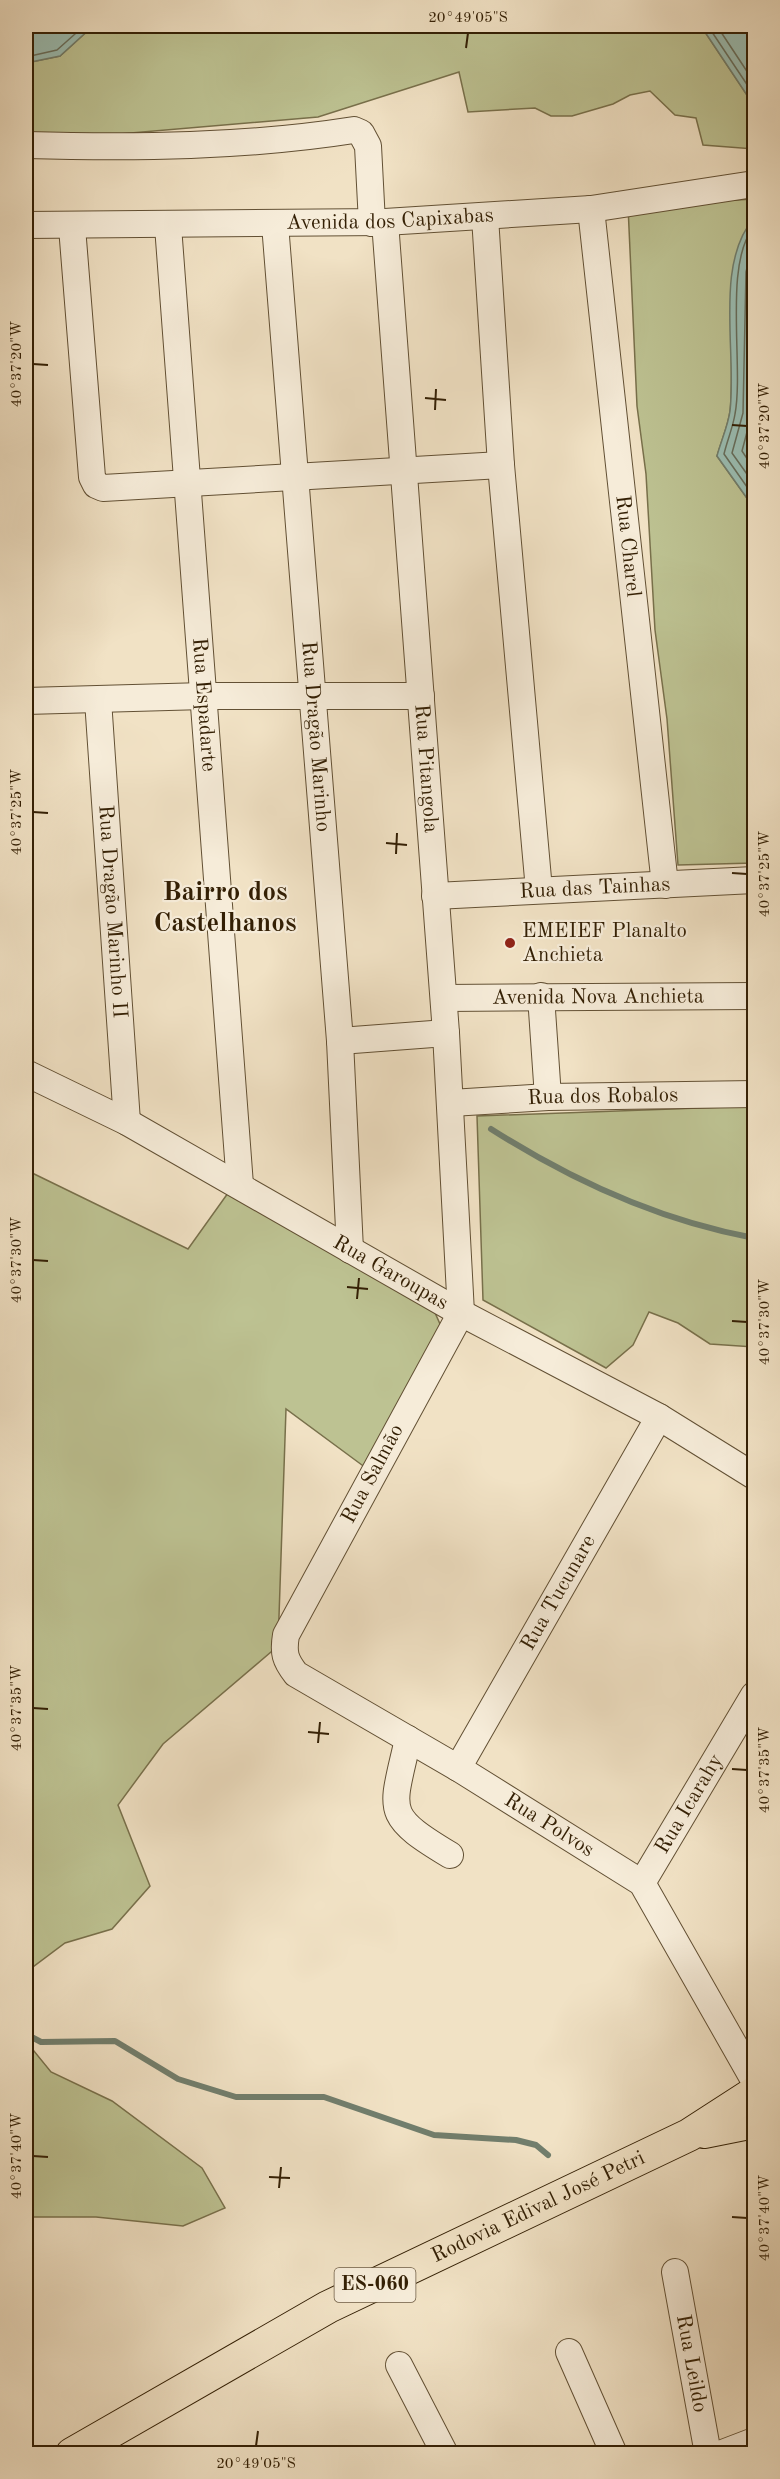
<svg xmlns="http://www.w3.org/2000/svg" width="780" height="2479" font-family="'Old Standard TT',serif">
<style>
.green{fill:#bdc292;stroke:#78704b;stroke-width:1.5}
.water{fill:#9bbeb3;stroke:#717e6d;stroke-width:1.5}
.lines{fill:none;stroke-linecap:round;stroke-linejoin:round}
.shore{stroke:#676e5c;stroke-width:1.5}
.stream{stroke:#717e6d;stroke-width:6}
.minor-casing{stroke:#625034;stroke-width:28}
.major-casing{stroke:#331f04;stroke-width:34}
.minor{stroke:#f6ecd9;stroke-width:26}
.major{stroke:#f1e2c5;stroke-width:32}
.ticks{fill:none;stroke:#331f04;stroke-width:2}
.poi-dot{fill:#8f2418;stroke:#f6ecd9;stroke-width:2}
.labels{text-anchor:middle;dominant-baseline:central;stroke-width:4.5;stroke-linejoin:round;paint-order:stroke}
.shield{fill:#f6ecd9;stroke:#6e5c44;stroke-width:1.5}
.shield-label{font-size:20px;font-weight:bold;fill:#331f04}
.street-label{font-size:21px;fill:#331f04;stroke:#f6ecd9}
.poi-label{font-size:21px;fill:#331f04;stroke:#f6ecd9;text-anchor:start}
.district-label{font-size:27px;font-weight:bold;fill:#331f04;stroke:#f6ecd9}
.neatline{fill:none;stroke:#331f04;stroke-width:2}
.ticks-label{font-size:15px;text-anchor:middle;fill:#331f04}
</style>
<rect width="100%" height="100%" fill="#f1e2c5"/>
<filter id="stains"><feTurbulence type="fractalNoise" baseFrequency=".00333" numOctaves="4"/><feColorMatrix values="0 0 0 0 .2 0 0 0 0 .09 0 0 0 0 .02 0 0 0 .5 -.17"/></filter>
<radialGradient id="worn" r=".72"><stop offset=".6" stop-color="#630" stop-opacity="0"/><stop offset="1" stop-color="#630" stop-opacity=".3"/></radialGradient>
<g class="green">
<path d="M93,26H701L749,98L754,149L703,145L696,118L675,115L650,91L630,95L613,104L572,116H551L535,108L468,112L459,72L318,117L26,142V63L60,56Z"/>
<path d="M754,199V218C720,257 736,360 730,411C728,426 721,441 717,456L754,508V863L678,865L667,719L655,630L646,474L637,406L628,206Z"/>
<path d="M754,1106V1347L710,1344L678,1323L649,1312L633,1345L606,1368L483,1300L477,1116Z"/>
<path d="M26,1170L188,1249L233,1186L431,1304L440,1324L439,1342L366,1468L286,1409L278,1646L163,1744L118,1805L150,1886L112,1929L65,1943L33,1967L26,1995Z"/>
<path d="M26,2036L29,2045L51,2072L112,2101L202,2168L225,2208L183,2226L96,2217H26Z"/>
</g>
<g class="water">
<path d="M26,26H93L60,56L26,63Z"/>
<path d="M701,26H754V141L749,98Z"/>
<path d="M754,218V508L717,456C721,441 728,426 730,411C737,353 714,264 754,218Z"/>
</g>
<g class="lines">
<g class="shore">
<path d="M708,26L754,95"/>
<path d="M717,26L754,82"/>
<path d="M26,57L57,50L84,26"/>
<path d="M754,227C723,263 744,366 735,414C733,427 727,441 724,454L754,497"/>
<path d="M754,239L746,272L743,413L732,453L754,484"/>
<path d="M754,291L752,413L742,451L754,469"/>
</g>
<g class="stream">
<path d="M491,1129C571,1180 661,1221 754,1238"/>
<path d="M26,2034L41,2042L115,2041L178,2079L236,2097H324L434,2135L516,2140L536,2145L548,2155"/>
</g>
<g class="minor-casing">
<g id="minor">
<path d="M26,145C135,148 246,147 354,130L361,133L368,146L372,223"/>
<path id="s1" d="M591,209L665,885"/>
<path d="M485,217L501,465L539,890"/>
<path id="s2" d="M385,222L446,1033L461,1313L286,1635C283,1653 285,1660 296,1674L458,1768L642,1883L754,2080"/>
<path id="s3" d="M275,224L340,1041L350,1250"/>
<path id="s4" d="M26,225L385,222L591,209L754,184"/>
<path id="s5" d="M168,226L240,1185"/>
<path d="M72,227L92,477L96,485L103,488L501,465"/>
<path id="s6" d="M98,700L127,1122"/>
<path d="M26,701L204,696H421"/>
<path id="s7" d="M435,896L754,880"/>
<path d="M541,996L548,1097"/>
<path id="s8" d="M444,998L754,996"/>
<path d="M340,1041L446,1033"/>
<path id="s9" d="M26,1073L127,1122L461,1313L659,1417L754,1476"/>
<path id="s10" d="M451,1103L548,1097L754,1094"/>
<path d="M408,1739C392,1812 382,1814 450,1855"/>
<path id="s11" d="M458,1768L659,1417"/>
<path id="s12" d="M642,1883L754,1695"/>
<path id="s13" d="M675,2272L708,2454"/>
<path d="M569,2352L614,2454"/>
<path d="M399,2365L445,2454"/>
<path d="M720,2454L754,2441"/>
</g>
</g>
<g class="major-casing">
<g id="major">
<path d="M704,2132L754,2122"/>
<path id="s14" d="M72,2454L328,2307L689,2135L754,2093"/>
</g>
</g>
<use href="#minor" class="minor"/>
<use href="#major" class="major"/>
</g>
<path class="ticks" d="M466,48L468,33M33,364L48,365M425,398L446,400M435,410L436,389M732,425L747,426M33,812L48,813M386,843L407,845M396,854L397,833M732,873L747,874M33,1260L48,1261M347,1287L368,1289M357,1299L359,1278M732,1321L747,1322M33,1708L48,1709M308,1732L329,1734M318,1743L320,1722M732,1769L747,1770M33,2156L48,2157M269,2177L290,2178M279,2188L281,2167M732,2217L747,2218M256,2446L258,2431"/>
<circle class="poi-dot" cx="510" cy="943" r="6"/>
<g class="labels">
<rect class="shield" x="334.5" y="2268" width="81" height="34" rx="4.5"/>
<g class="shield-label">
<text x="375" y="2285">ES-060</text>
</g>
<g class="street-label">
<text stroke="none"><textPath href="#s4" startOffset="364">Avenida dos Capixabas</textPath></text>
<text stroke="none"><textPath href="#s1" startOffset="339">Rua Charel</textPath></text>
<text stroke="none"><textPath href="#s5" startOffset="480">Rua Espadarte</textPath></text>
<text stroke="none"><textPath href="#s3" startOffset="514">Rua Dragão Marinho</textPath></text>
<text stroke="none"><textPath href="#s2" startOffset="548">Rua Pitangola</textPath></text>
<text stroke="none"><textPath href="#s7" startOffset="160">Rua das Tainhas</textPath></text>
<text stroke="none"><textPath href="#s6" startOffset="212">Rua Dragão Marinho II</textPath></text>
<text stroke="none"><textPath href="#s8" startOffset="154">Avenida Nova Anchieta</textPath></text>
<text stroke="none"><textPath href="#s10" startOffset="152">Rua dos Robalos</textPath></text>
<text stroke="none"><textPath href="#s9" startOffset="416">Rua Garoupas</textPath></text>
<text transform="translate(373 1474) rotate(-62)">Rua Salmão</text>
<text stroke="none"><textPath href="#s11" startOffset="202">Rua Tucunare</textPath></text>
<text stroke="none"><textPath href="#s12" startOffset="92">Rua Icarahy</textPath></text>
<text stroke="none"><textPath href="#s2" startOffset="1797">Rua Polvos</textPath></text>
<text stroke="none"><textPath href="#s14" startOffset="528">Rodovia Edival José Petri</textPath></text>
<text stroke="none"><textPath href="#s13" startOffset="93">Rua Leildo</textPath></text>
</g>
<g class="poi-label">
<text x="522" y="931">EMEIEF Planalto<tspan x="522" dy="24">Anchieta</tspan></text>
</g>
<g class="district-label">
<text x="225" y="892">Bairro dos<tspan x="225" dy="31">Castelhanos</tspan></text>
</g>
</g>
<rect width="780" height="2479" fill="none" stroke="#f1e2c5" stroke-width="66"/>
<rect x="33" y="33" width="714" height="2413" class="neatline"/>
<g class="ticks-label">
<text x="468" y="22">20°49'05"S</text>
<text transform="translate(16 364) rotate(-90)" y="5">40°37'20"W</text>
<text transform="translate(764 426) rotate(-90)" y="5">40°37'20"W</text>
<text transform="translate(16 812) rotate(-90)" y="5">40°37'25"W</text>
<text transform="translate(764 874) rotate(-90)" y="5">40°37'25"W</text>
<text transform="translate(16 1260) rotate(-90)" y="5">40°37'30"W</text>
<text transform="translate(764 1322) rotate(-90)" y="5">40°37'30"W</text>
<text transform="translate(16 1708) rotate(-90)" y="5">40°37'35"W</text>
<text transform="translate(764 1770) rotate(-90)" y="5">40°37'35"W</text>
<text transform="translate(16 2156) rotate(-90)" y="5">40°37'40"W</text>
<text transform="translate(764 2218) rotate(-90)" y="5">40°37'40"W</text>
<text x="256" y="2468">20°49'05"S</text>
</g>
<rect width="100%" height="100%" filter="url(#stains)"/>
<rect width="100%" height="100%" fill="url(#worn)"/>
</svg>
